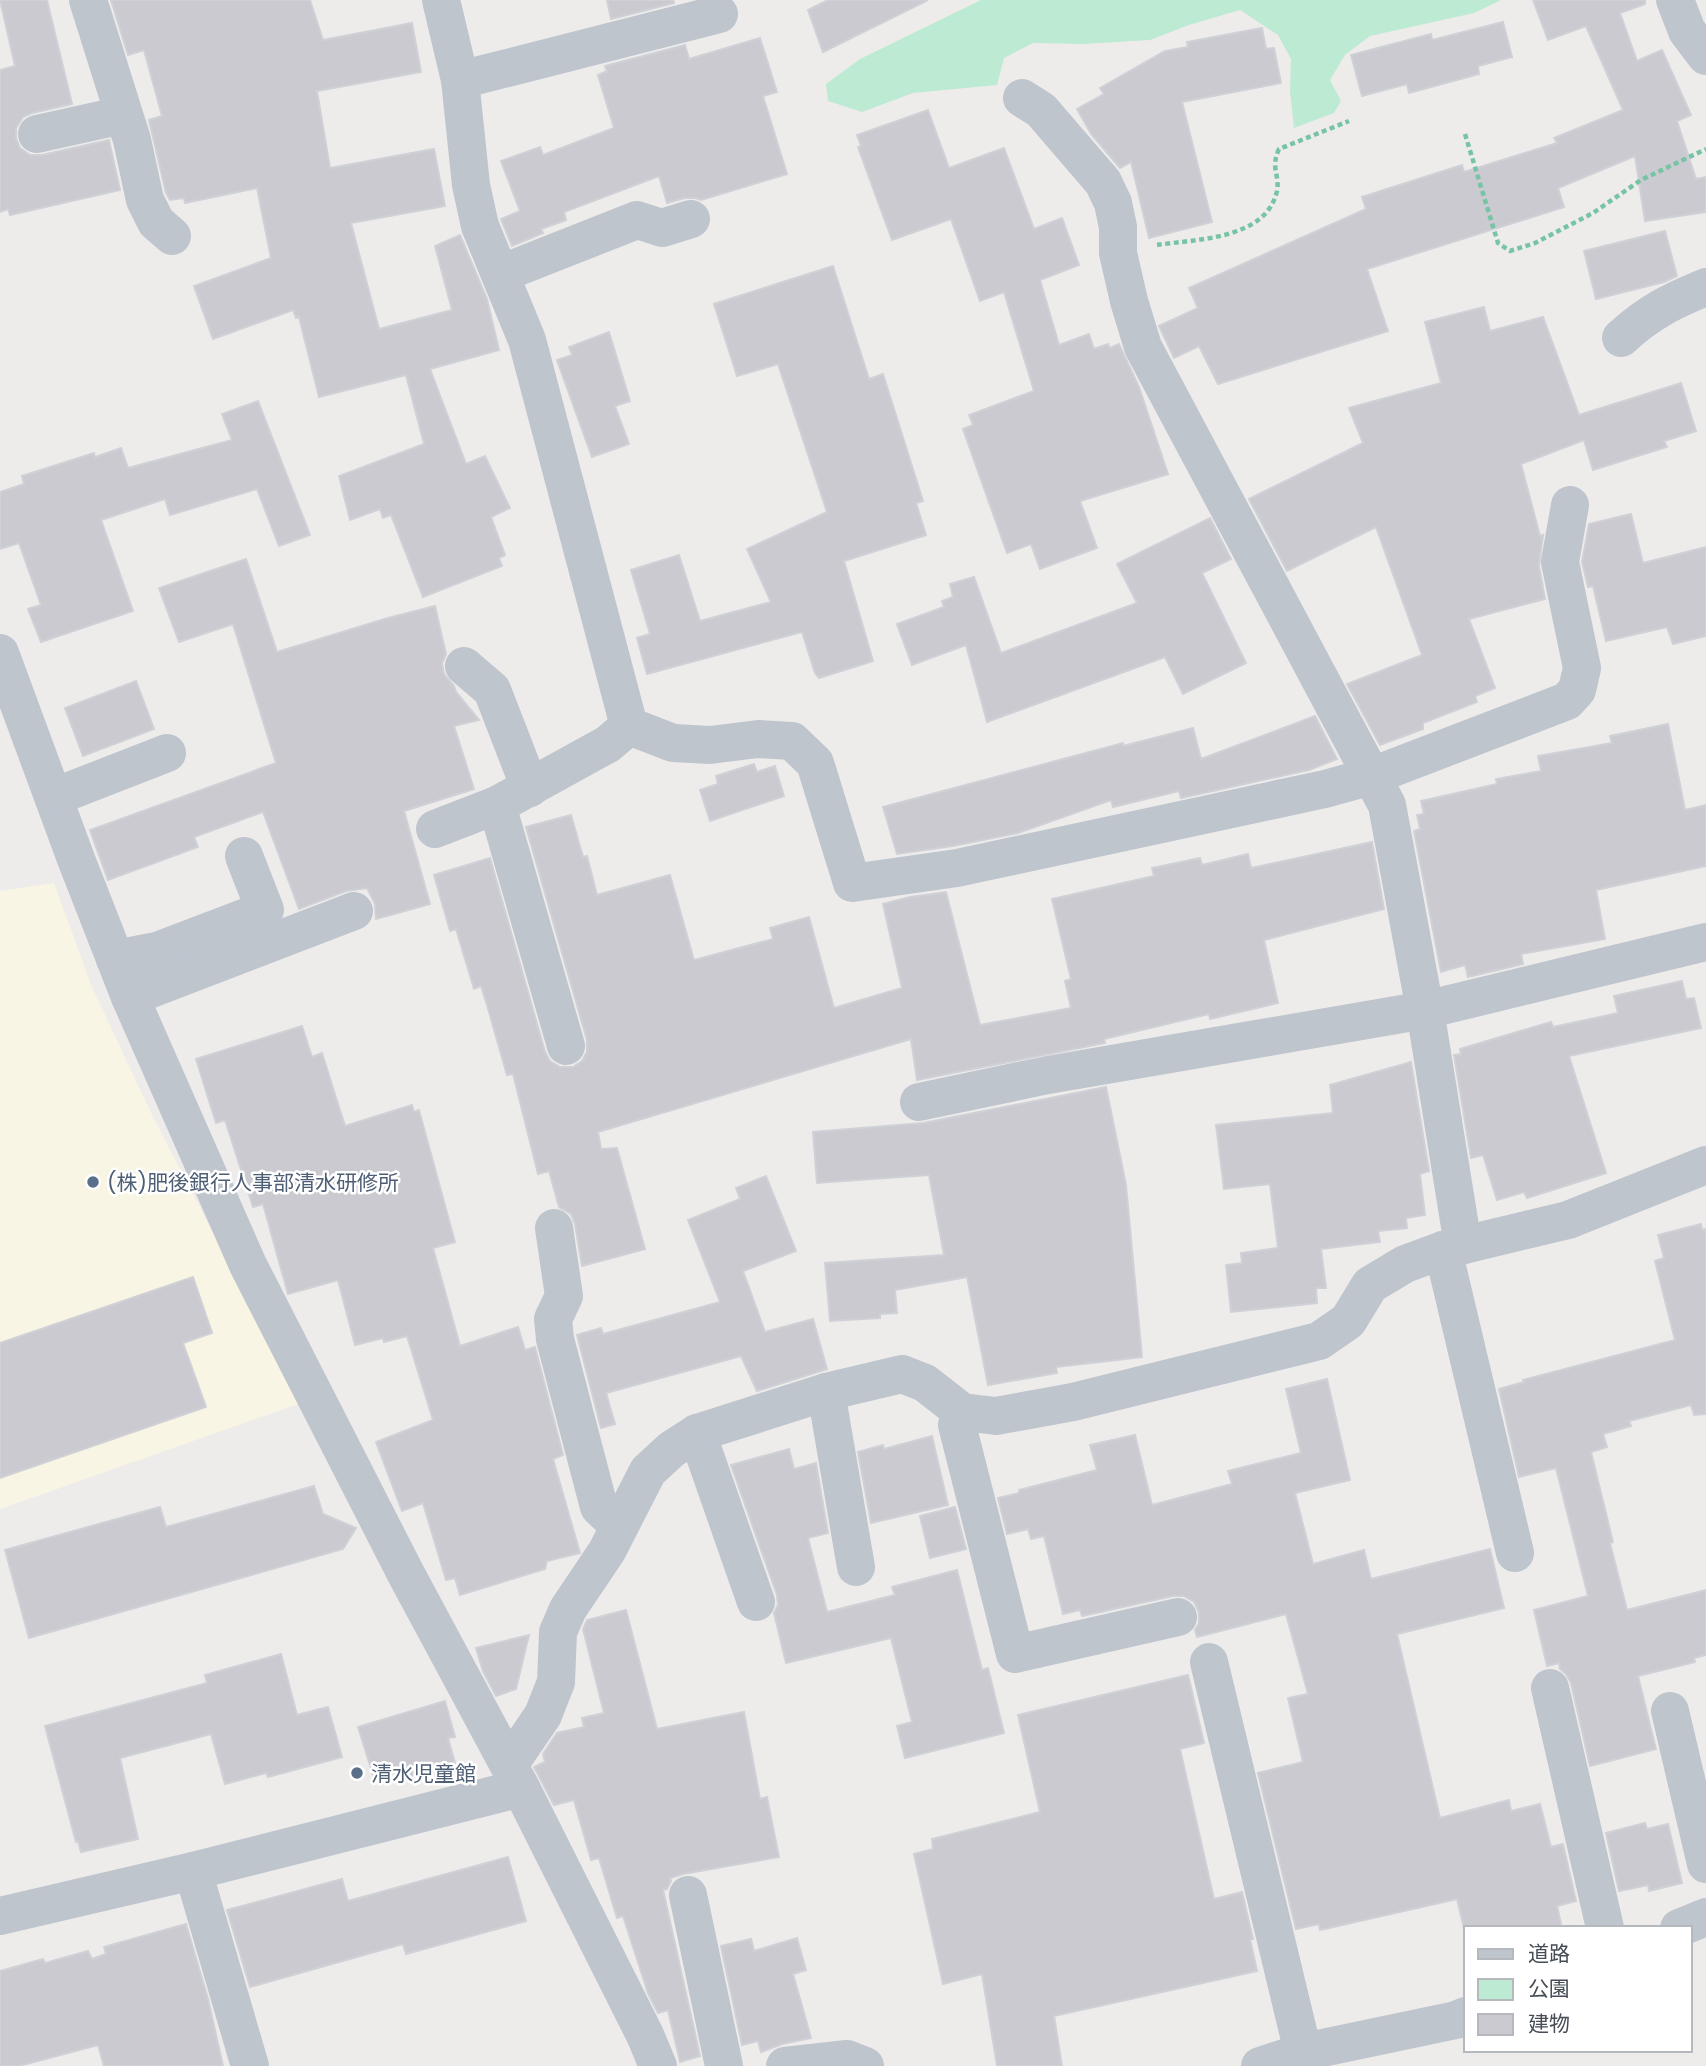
<svg xmlns="http://www.w3.org/2000/svg" width="1706" height="2066" font-family="Poppins,'Noto Sans JP',sans-serif">
<style>
.commercial{fill:#f9f5e4}
.green{fill:#bcead2}
.building{fill:#cacad0;stroke:#d0d1d7;stroke-width:2}
.lines{fill:none;stroke-linecap:round;stroke-linejoin:round}
.path{stroke:#77c4a5;stroke-width:4.5;stroke-dasharray:5 3.5;stroke-linecap:butt}
.minor{stroke:#bec5cd;stroke-width:38}
.service-dot{fill:#5c6f8a;stroke:#fff;stroke-width:2.5}
.labels{text-anchor:middle;dominant-baseline:central;stroke-width:5;stroke-linejoin:round;paint-order:stroke}
.service-label{font-size:21px;fill:#4e5e75;stroke:#fff;text-anchor:start}
</style>
<rect width="100%" height="100%" fill="#eeeceb"/>
<path class="commercial" d="M54,883L91,985L151,1113L301,1403L0,1509V891Z"/>
<path class="green" d="M981,0H1501L1474,13L1370,36L1345,55L1330,80L1341,101L1334,113L1294,128L1290,91L1291,59L1278,35L1240,10L1189,25L1150,40L1084,44L1033,43L1004,58L997,85L913,93L862,112L828,101L826,84L860,59Z"/>
<g class="building">
<path d="M0,0H47L72,104L32,113L23,117L16,128V138L20,148L30,155H42L109,140L120,190L10,215L8,209L0,212V70L15,66Z"/>
<path d="M111,0H310L323,40L412,23L421,72L317,91L330,168L434,149L445,206L351,223L379,329L452,310L435,246L460,235L487,299L499,350L430,369L466,464L485,456L510,508L491,517L505,555L499,558L502,566L423,597L391,515L383,518L380,509L350,520L339,476L424,444L406,375L319,397L299,317L296,318L293,310L213,339L194,286L271,258L257,188L185,203L184,198L170,200L166,193L149,120L162,116L144,50L128,55Z"/>
<path d="M607,0H673L674,3L611,19Z"/>
<path d="M828,0H928L823,52L808,10Z"/>
<path d="M1533,0H1645V4L1620,13L1637,61L1662,50L1691,115L1677,121L1696,179L1706,177V212L1645,221L1635,156L1558,188L1564,207L1367,269L1388,331L1218,384L1199,346L1174,358L1159,326L1198,308L1189,288L1366,209L1362,197L1462,165L1464,172L1557,143L1554,138L1623,110L1586,26L1548,40Z"/>
<path d="M1503,22L1512,57L1478,66L1479,74L1409,93L1407,84L1362,96L1351,55L1431,34L1432,40Z"/>
<path d="M1262,28L1266,49L1274,48L1281,83L1182,102L1212,222L1149,238L1131,162L1120,168L1091,134L1077,109L1104,94L1100,88L1165,51L1188,47L1187,42Z"/>
<path d="M760,38L777,92L763,96L787,174L701,200L695,198H685L667,203L659,176L564,212L566,220L541,229L543,233L512,246L501,219L520,211L501,161L540,147L543,155L614,128L598,75L607,71L605,66L685,45L689,59Z"/>
<path d="M928,110L949,168L1004,148L1034,229L1062,218L1079,265L1040,280L1059,345L1089,334L1094,349L1108,344L1110,348L1119,344L1139,387L1168,474L1080,501L1097,548L1040,569L1031,544L1007,553L963,429L973,425L969,415L1034,391L1004,292L980,301L951,219L892,240L858,147L861,146L857,135Z"/>
<path d="M1665,231L1677,276L1664,282L1596,299L1584,251Z"/>
<path d="M833,266L869,379L883,374L923,501L916,503L926,535L844,561L873,661L819,678L815,673L802,632L647,674L637,638L650,634L631,570L679,555L700,621L771,602L747,549L827,512L778,364L737,376L714,304Z"/>
<path d="M1484,307L1490,331L1543,317L1579,415L1681,383L1696,431L1664,441L1667,447L1593,470L1584,440L1521,464L1540,536L1543,535L1539,566L1545,599L1469,619L1495,688L1475,696L1477,702L1423,723V729L1380,745L1347,684L1422,655L1376,527L1287,571L1249,499L1363,443L1349,408L1441,383L1425,322Z"/>
<path d="M609,332L630,401L615,406L629,444L592,457L557,360L572,355L569,347Z"/>
<path d="M258,401L310,535L279,546L257,489L170,515L165,499L101,520L133,611L41,642L28,609L41,605L19,543L0,549V492L24,484L22,476L94,453L95,457L121,448L128,468L232,440L222,414Z"/>
<path d="M1631,514L1643,563L1706,547V636L1673,644L1667,627L1606,641L1593,586L1588,587L1582,562L1589,524Z"/>
<path d="M1210,518L1231,559L1202,573L1246,663L1183,694L1165,657L987,722L966,645L912,665L897,624L944,607L942,601L953,597L950,584L974,577L1001,653L1137,603L1117,564Z"/>
<path d="M246,559L277,652L388,618L435,606L446,654L442,663L444,674L454,686L456,692L479,720L454,726L474,789L404,811L430,904L376,919L375,904L367,888L346,891L299,909L263,812L194,837L198,847L108,880L90,830L276,763L233,624L179,642L159,588Z"/>
<path d="M136,681L154,729L83,756L65,708Z"/>
<path d="M1315,716L1337,759L1309,770L1181,798L1179,791L1113,807L1111,800L1018,833L953,846L897,854L883,807L1123,743V746L1193,728L1201,759Z"/>
<path d="M1668,724L1685,810L1706,805V866L1596,890L1605,939L1521,954L1523,964L1468,977L1465,965L1441,972L1414,831L1420,829L1417,815L1424,814L1421,801L1497,784L1496,779L1541,771L1538,756L1612,743L1610,736Z"/>
<path d="M754,764L757,772L775,766L784,796L710,821L700,790L718,784L716,776Z"/>
<path d="M571,815L583,857L587,856L597,895L670,875L694,960L773,939L770,928L809,917L834,1008L902,988L883,904L910,897L946,892L980,1025L1071,1008L1065,981L1071,979L1052,899L1154,876L1152,868L1200,858L1202,865L1248,854L1251,868L1372,842L1384,909L1264,940L1278,1003L1210,1019L1209,1014L1104,1039L1105,1043L917,1080L911,1039L598,1132L601,1149L617,1148L645,1249L582,1266L575,1224L571,1214L559,1207L549,1171L538,1174L513,1074L507,1075L487,1005L481,986L474,989L456,929L450,931L434,875L490,858L545,1052L550,1061L560,1067H573L582,1061L587,1052V1040L526,827Z"/>
<path d="M1682,981L1686,999L1694,998L1701,1028L1569,1056L1606,1173L1527,1198L1524,1192L1497,1200L1483,1155L1471,1158L1454,1055L1461,1054L1460,1049L1551,1022L1553,1027L1618,1013L1614,996Z"/>
<path d="M302,1026L312,1057L322,1053L345,1126L412,1105L414,1112L419,1110L455,1242L433,1248L460,1346L518,1327L525,1350L535,1347L563,1455L553,1459L580,1553L547,1561L545,1569L460,1595L455,1578L446,1580L423,1503L402,1511L376,1442L433,1420L407,1336L384,1342L383,1338L355,1345L338,1280L288,1294L263,1204L253,1207L225,1120L216,1123L196,1059Z"/>
<path d="M1411,1062L1429,1171L1420,1174L1425,1215L1406,1218L1407,1228L1378,1231L1380,1242L1321,1249L1326,1288H1316L1317,1303L1231,1312L1226,1265L1242,1263L1241,1253L1278,1248L1270,1184L1224,1189L1216,1125L1333,1113L1330,1085Z"/>
<path d="M1106,1087L1126,1185L1142,1357L1056,1367L1057,1373L988,1385L967,1277L895,1290L897,1313L880,1314V1318L830,1321L825,1263L944,1255L929,1175L817,1183L813,1132L923,1123Z"/>
<path d="M766,1176L796,1251L743,1271L765,1332L813,1319L827,1369L757,1391L741,1356L606,1393L615,1424L601,1428L577,1335L601,1328L603,1334L720,1302L688,1220L740,1199L736,1188Z"/>
<path d="M1701,1224L1702,1230L1706,1229V1414L1694,1415L1691,1405L1629,1421L1631,1426L1603,1434L1607,1447L1591,1452L1613,1542L1610,1543L1627,1610L1706,1590V1655L1694,1658L1695,1662L1638,1676L1656,1749L1590,1766L1571,1683L1566,1674L1560,1669L1559,1663L1547,1666L1534,1610L1588,1596L1556,1468L1519,1477L1499,1389L1524,1382L1523,1380L1675,1340L1655,1261L1664,1258L1658,1235Z"/>
<path d="M193,1277L212,1333L183,1343L206,1407L0,1478V1343Z"/>
<path d="M1327,1379L1350,1480L1295,1493L1313,1564L1364,1550L1371,1579L1490,1549L1504,1608L1397,1634L1440,1818L1509,1800L1511,1811L1540,1804L1551,1847L1563,1844L1576,1901L1557,1906L1562,1928H1464L1457,1899L1320,1930L1319,1924L1296,1929L1258,1773L1303,1762L1288,1698L1308,1694L1286,1614L1197,1637L1195,1630L1199,1623V1612L1194,1602L1184,1596H1173L1082,1616L1080,1610L1063,1614L1044,1536L1031,1539L1028,1529L1007,1534L998,1498L1019,1493V1490L1097,1470L1090,1445L1135,1435L1152,1505L1232,1484L1228,1471L1301,1453L1286,1389Z"/>
<path d="M932,1436L948,1505L871,1523L858,1452L883,1445L884,1449Z"/>
<path d="M789,1449L794,1469L816,1463L828,1533L808,1538L827,1612L895,1595L892,1587L957,1570L982,1670L988,1668L1004,1733L905,1758L897,1726L912,1722L891,1638L786,1663L774,1613L778,1605L777,1595L731,1465Z"/>
<path d="M314,1486L323,1514L356,1528L343,1549L29,1638L5,1550L160,1507L166,1527Z"/>
<path d="M955,1507L966,1549L930,1558L920,1516Z"/>
<path d="M626,1610L657,1729L744,1712L760,1799L767,1797L779,1857L683,1874L670,1878L671,1881L667,1889L663,1890L700,2056L680,2062L668,2010L658,2013L648,1993L623,1916L617,1918L599,1858L591,1860L574,1800L554,1805L534,1767L545,1762L543,1754L557,1733L584,1727L582,1718L604,1713L583,1629L587,1620Z"/>
<path d="M529,1635L516,1689L496,1696L483,1671L476,1648Z"/>
<path d="M281,1654L297,1715L328,1707L342,1757L268,1777L266,1773L225,1784L211,1734L120,1758L138,1839L81,1852L78,1841L76,1842L45,1726L207,1683L205,1675Z"/>
<path d="M1188,1675L1204,1743L1180,1749L1214,1899L1242,1892L1253,1939H1250L1257,1971L1054,2016L1062,2066H997L982,1974L943,1984L914,1854L933,1849L932,1839L1040,1812L1018,1715Z"/>
<path d="M445,1701L455,1737L448,1738L455,1763L400,1779L398,1771L374,1778L358,1727Z"/>
<path d="M1645,1823L1647,1829L1668,1824L1682,1883L1649,1891L1648,1885L1619,1891L1606,1833Z"/>
<path d="M508,1857L526,1921L406,1954L403,1944L250,1987L227,1910L342,1879L348,1901Z"/>
<path d="M186,1924L208,1999L223,2066H104L98,2045L19,2066H0V1971L43,1959L45,1963L88,1951L92,1959L106,1954L104,1947Z"/>
<path d="M797,1938L806,1970L793,1974L811,2038L782,2044L761,2052L758,2041L742,2045L721,1946L751,1939L754,1951Z"/>
</g>
<g class="lines">
<g class="path">
<path d="M1465,134L1498,243L1510,251L1535,243L1593,213L1641,180L1706,149"/>
<path d="M1157,245C1196,239 1266,240 1277,191C1280,174 1270,169 1279,149L1349,121"/>
</g>
<g class="minor">
<path d="M88,0L132,140L145,200L156,222L172,236"/>
<path d="M441,0L460,80L471,185L480,226L527,340L629,726L673,743L710,745L758,739L792,741L815,763L852,883L957,868L1325,789L1372,776L1567,701L1577,690L1582,668L1560,562L1570,505"/>
<path d="M1675,0L1687,31L1706,56"/>
<path d="M460,80L719,14"/>
<path d="M1022,98L1041,110L1103,182L1113,203L1118,227V253L1129,301L1143,347L1387,805L1425,1010L1463,1245"/>
<path d="M37,134L123,115"/>
<path d="M500,274L637,220L662,228L691,219"/>
<path d="M1621,338C1649,312 1672,301 1706,287"/>
<path d="M0,653L76,859L130,997L248,1265L406,1574L521,1788L645,2035L658,2066"/>
<path d="M464,666L492,690L530,788"/>
<path d="M54,797L167,753"/>
<path d="M497,805L608,744L629,726"/>
<path d="M435,829L497,805L566,1046"/>
<path d="M115,959L157,951L265,910L244,856"/>
<path d="M130,997L354,911"/>
<path d="M919,1102L1048,1075L1425,1010L1706,942"/>
<path d="M554,1228L564,1296L553,1319L555,1339L599,1507L619,1526"/>
<path d="M1443,1250L1515,1553"/>
<path d="M826,1392L856,1567"/>
<path d="M962,1412L957,1425L1015,1654L1178,1617"/>
<path d="M697,1433L756,1602"/>
<path d="M1209,1662L1303,2052"/>
<path d="M1550,1688L1605,1928"/>
<path d="M1670,1711L1706,1864"/>
<path d="M509,1765L543,1715L556,1682L558,1632L568,1609L607,1551L648,1471L672,1449L697,1433L826,1392L902,1374L925,1383L962,1412L996,1416L1073,1402L1319,1341L1348,1321L1370,1285L1405,1264L1443,1250L1568,1220L1706,1165"/>
<path d="M193,1871L250,2066"/>
<path d="M688,1895L724,2066"/>
<path d="M0,1916L193,1871L521,1788"/>
<path d="M1679,1928L1706,1917"/>
<path d="M785,2066L847,2059L865,2066"/>
<path d="M1260,2066L1303,2052L1456,2020L1466,2016"/>
</g>
</g>
<g class="service-dot">
<circle cx="93" cy="1182" r="7"/>
<circle cx="357" cy="1773" r="7"/>
</g>
<g class="labels">
<g class="service-label">
<text x="107" y="1182">(株)肥後銀行人事部清水研修所</text>
<text x="371" y="1773">清水児童館</text>
</g>
</g>
<rect x="1464" y="1926" width="228" height="126" fill="#ffffff" stroke="#b5b8bc" stroke-width="2"/>
<rect x="1478" y="1949" width="35" height="10" fill="#bec5cd" stroke="#b5b8bc" stroke-width="2"/>
<text x="1528" y="1961" font-size="21" fill="#464d57">道路</text>
<rect x="1478" y="1979" width="35" height="21" fill="#bcead2" stroke="#b5b8bc" stroke-width="2"/>
<text x="1528" y="1996" font-size="21" fill="#464d57">公園</text>
<rect x="1478" y="2014" width="35" height="21" fill="#cacad0" stroke="#b5b8bc" stroke-width="2"/>
<text x="1528" y="2031" font-size="21" fill="#464d57">建物</text>
</svg>
